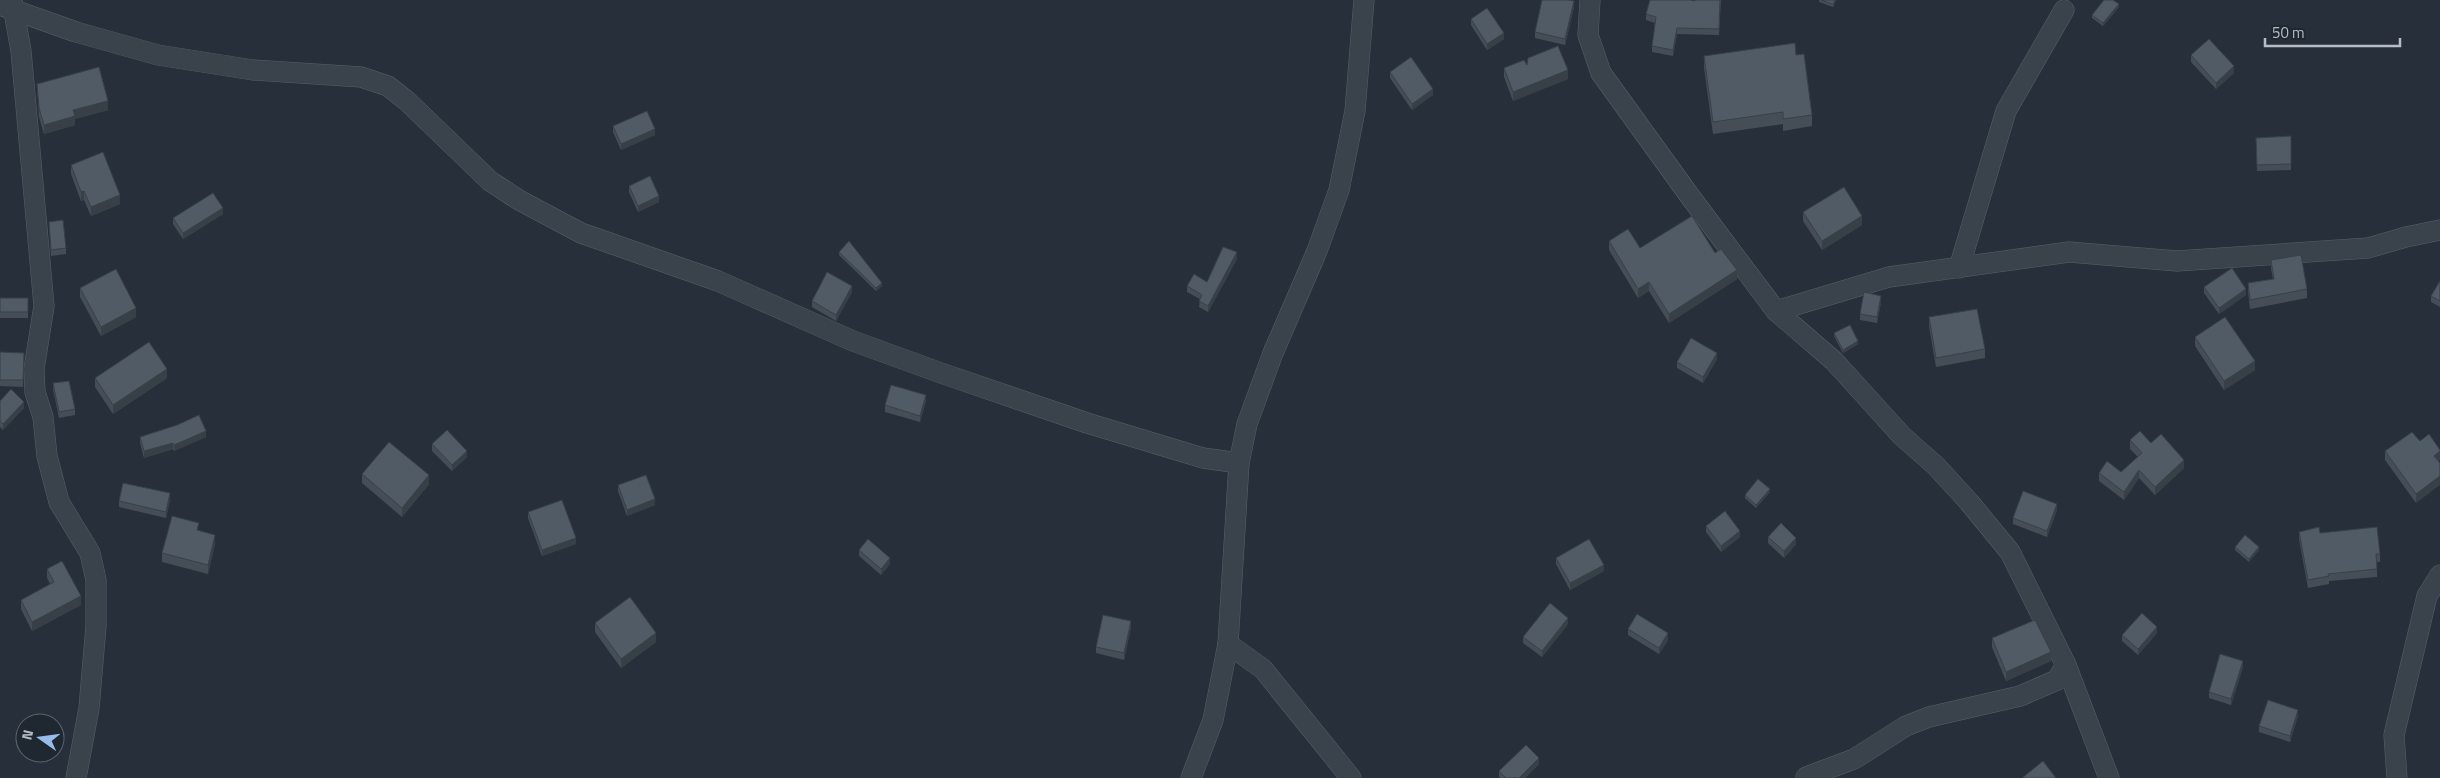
<svg xmlns="http://www.w3.org/2000/svg" width="2440" height="778" font-family="'Titillium Web',sans-serif">
<style>
.lines{fill:none;stroke-linecap:round;stroke-linejoin:round}
.minor-casing{stroke:#586069;stroke-width:21}
.minor{stroke:#3a424b;stroke-width:20}
.wall{fill:#454e57}
.shaded-wall{fill:#384047}
.building{fill:#505b65;stroke:#384047}
</style>
<rect width="100%" height="100%" fill="#27303a"/>
<g class="lines">
<g class="minor-casing">
<g id="minor">
<path d="M12,0L21,51L44,306L34,369L35,392L43,417L47,456L59,502L90,553L96,580V626L89,708L76,778"/>
<path d="M1590,0L1588,35L1601,73L1689,195L1776,311L1834,361L1902,436L1936,466L1969,502L2010,552L2066,665L2109,778"/>
<path d="M0,5L76,32L158,55L253,70L361,77L388,86L407,101L490,181L519,200L581,233L718,281L853,341L941,373L1087,423L1203,458L1239,463"/>
<path d="M1959,268L2006,111L2064,10"/>
<path d="M1776,311L1889,277L2069,252L2177,261L2368,248L2406,237L2440,230"/>
<path d="M1228,644L1263,669L1351,778"/>
<path d="M1806,777L1854,759L1906,726L1929,717L2020,696L2057,680L2066,665"/>
<path d="M1191,778L1213,720L1228,644L1239,463L1247,424L1273,353L1317,251L1339,190L1355,111L1364,0"/>
<path d="M2397,778L2394,735L2427,596L2440,575"/>
</g>
</g>
<use href="#minor" class="minor"/>
</g>
<g class="wall">
<path d="M1721,0L1719,35L1677,34L1673,56L1652,52V46L1655,23L1646,20V14L1695,1Z"/>
<path d="M1819,0H1836L1833,7L1819,2Z"/>
<path d="M1574,7L1565,45L1535,38V32Z"/>
<path d="M2119,7L2103,26L2092,18V15Z"/>
<path d="M1471,19L1504,39L1487,50L1471,25Z"/>
<path d="M1796,55L1812,115V126L1783,131V124L1713,134L1704,68V56Z"/>
<path d="M2191,55L2234,73L2216,89L2191,62Z"/>
<path d="M1527,65L1568,79L1513,101L1504,77V68Z"/>
<path d="M1390,72L1433,95L1412,110L1390,78Z"/>
<path d="M37,84L108,110L75,119V125L44,134L39,117Z"/>
<path d="M613,126L655,135L621,150L613,132Z"/>
<path d="M2291,136V170L2257,171L2256,138Z"/>
<path d="M71,165L120,204L91,216L84,200L81,201L71,174Z"/>
<path d="M629,186L659,202L638,212L629,192Z"/>
<path d="M1803,212L1862,225L1822,250L1803,221Z"/>
<path d="M223,214L183,239L173,224V218Z"/>
<path d="M49,222L66,248V254L51,256Z"/>
<path d="M1609,241L1640,248L1715,253L1737,279L1669,323L1649,291L1638,298L1609,250Z"/>
<path d="M839,252L882,286L876,291L839,255Z"/>
<path d="M1237,259L1208,312L1199,307L1200,299L1187,292V286L1207,282Z"/>
<path d="M2271,260L2307,289V298L2250,309L2248,292V283L2273,279L2271,269Z"/>
<path d="M2440,281V307L2431,302V296Z"/>
<path d="M2204,287L2246,295L2219,314L2204,293Z"/>
<path d="M80,288L136,317L101,336L80,297Z"/>
<path d="M852,292L836,321L812,307V301Z"/>
<rect x="0" y="298" width="28" height="20"/>
<path d="M1881,302L1877,323L1860,320V314Z"/>
<path d="M1929,317L1985,349V358L1936,367L1929,326Z"/>
<path d="M1834,333L1858,344L1843,353L1834,336Z"/>
<path d="M2195,337L2255,370L2224,390L2195,346Z"/>
<path d="M0,352L24,353L23,387L0,386Z"/>
<path d="M1717,359L1703,383L1677,368V362Z"/>
<path d="M95,378H167L113,414L95,387Z"/>
<path d="M53,383L75,409V415L59,418L53,389Z"/>
<path d="M0,401L24,408L3,430L0,427Z"/>
<path d="M926,401L920,422L885,412V405Z"/>
<path d="M140,437H206L174,451L173,449L144,458L140,443Z"/>
<path d="M2130,440L2151,443L2184,468L2155,495L2139,478L2124,500L2099,481V473L2121,472L2138,457L2130,449Z"/>
<path d="M2420,441L2439,461L2416,503L2385,460V451Z"/>
<path d="M432,444L467,457L452,471L432,451Z"/>
<path d="M362,474L429,484L402,517L362,483Z"/>
<path d="M618,485L655,505L627,516L618,491Z"/>
<path d="M1770,492L1756,508L1745,498V495Z"/>
<path d="M170,500L166,518L119,507V501Z"/>
<path d="M2057,510L2047,537L2013,524V518Z"/>
<path d="M528,512L576,544L542,556L528,518Z"/>
<path d="M1706,526L1740,537L1721,552L1706,532Z"/>
<path d="M199,530L215,544L208,574L162,562V553Z"/>
<path d="M2299,532L2320,533L2380,554V562H2377V577L2329,581V584L2308,588L2299,539Z"/>
<path d="M1768,537L1796,544L1784,558L1768,543Z"/>
<path d="M2235,547L2259,550L2249,562L2235,550Z"/>
<path d="M859,550L890,564L881,575L859,556Z"/>
<path d="M1556,558L1604,571L1570,590L1556,564Z"/>
<path d="M47,569L81,605L32,631L21,609V600L50,584L47,578Z"/>
<path d="M595,623L656,642L621,668L595,632Z"/>
<path d="M1568,624L1542,657L1523,643V637Z"/>
<path d="M1131,627L1124,660L1096,653V647Z"/>
<path d="M1628,629L1668,640L1659,654L1628,635Z"/>
<path d="M2157,633L2138,655L2122,641V635Z"/>
<path d="M1992,638L2051,661L2006,681L1992,647Z"/>
<path d="M2243,667L2231,705L2209,698V692Z"/>
<path d="M2298,716L2290,742L2259,732V726Z"/>
<path d="M1539,764L1525,778H1500L1499,777V771Z"/>
</g>
<g class="shaded-wall">
<path d="M1574,1V7L1565,45V39Z"/>
<path d="M2119,4V7L2103,26V23Z"/>
<path d="M1677,28V34L1673,56V50Z"/>
<path d="M1504,33V39L1487,50V44Z"/>
<path d="M2234,66V73L2216,89V83Z"/>
<path d="M1568,70V79L1513,101V92Z"/>
<path d="M1433,89V95L1412,110V104Z"/>
<path d="M108,101V110L75,119V125L44,134V125L73,110Z"/>
<path d="M655,129V135L621,150V144Z"/>
<path d="M84,191V200L81,201V192Z"/>
<path d="M120,195V204L91,216V207Z"/>
<path d="M659,196V202L638,212V206Z"/>
<path d="M223,208V214L183,239V233Z"/>
<path d="M1862,216V225L1822,250V241Z"/>
<path d="M1237,252V259L1208,312V306Z"/>
<path d="M1737,270V279L1669,323V314Z"/>
<path d="M1649,282V291L1638,298V289Z"/>
<path d="M882,283V286L876,291V288Z"/>
<path d="M852,286V292L836,321V315Z"/>
<path d="M2246,289V295L2219,314V308Z"/>
<path d="M1881,296V302L1877,323V317Z"/>
<path d="M136,308V317L101,336V327Z"/>
<path d="M1858,341V344L1843,353V350Z"/>
<path d="M1717,353V359L1703,383V377Z"/>
<path d="M2255,361V370L2224,390V381Z"/>
<path d="M167,369V378L113,414V405Z"/>
<path d="M926,395V401L920,422V416Z"/>
<path d="M24,402V408L3,430V424Z"/>
<path d="M206,431V437L174,451V445Z"/>
<path d="M173,443V449L144,458V451Z"/>
<path d="M467,451V457L452,471V465Z"/>
<path d="M2440,451V460L2434,465V456Z"/>
<path d="M2184,460V468L2155,495V487Z"/>
<path d="M2139,470V478L2124,500V492Z"/>
<path d="M429,475V484L402,517V508Z"/>
<path d="M2440,476V485L2416,503V494Z"/>
<path d="M1770,489V492L1756,508V505Z"/>
<path d="M170,493V500L166,518V512Z"/>
<path d="M655,499V505L627,516V510Z"/>
<path d="M2057,504V510L2047,537V531Z"/>
<path d="M1740,531V537L1721,552V546Z"/>
<path d="M215,535V544L208,574V565Z"/>
<path d="M576,538V544L542,556V550Z"/>
<path d="M1796,538V544L1784,558V551Z"/>
<path d="M2259,547V550L2249,562V559Z"/>
<path d="M890,558V564L881,575V569Z"/>
<path d="M1604,565V571L1570,590V583Z"/>
<path d="M81,596V605L32,631V622Z"/>
<path d="M1568,618V624L1542,657V651Z"/>
<path d="M1131,621V627L1124,660V653Z"/>
<path d="M2157,627V633L2138,655V649Z"/>
<path d="M656,633V642L621,668V659Z"/>
<path d="M1668,633V640L1659,654V648Z"/>
<path d="M2051,652V661L2006,681V672Z"/>
<path d="M2243,661V667L2231,705V699Z"/>
<path d="M2298,710V716L2290,742V736Z"/>
<path d="M1539,758V764L1525,778H1519Z"/>
</g>
<g class="building">
<path d="M1542,0H1568L1574,1L1565,39L1535,32Z"/>
<path d="M1650,0H1690L1695,1V0H1720L1719,29L1677,28L1673,50L1652,46L1656,17L1646,14Z"/>
<path d="M1821,0H1835L1833,4Z"/>
<path d="M2104,0H2113L2119,4L2103,23L2092,15Z"/>
<path d="M1487,8L1504,33L1487,44L1471,19Z"/>
<path d="M2209,39L2234,66L2216,83L2191,55Z"/>
<path d="M1795,43L1796,55L1804,54L1812,115L1783,119V112L1713,122L1704,56Z"/>
<path d="M1558,46L1568,70L1513,92L1504,68L1524,60L1527,65L1528,58Z"/>
<path d="M1411,57L1433,89L1412,104L1390,72Z"/>
<path d="M99,67L108,101L73,110L75,116L44,125L39,108L37,84Z"/>
<path d="M647,111L655,129L621,144L613,126Z"/>
<path d="M2291,136V164L2257,165L2256,138Z"/>
<path d="M103,152L120,195L91,207L84,191L81,192L71,165Z"/>
<path d="M650,176L659,196L638,206L629,186Z"/>
<path d="M1844,187L1862,216L1822,241L1803,212Z"/>
<path d="M213,193L223,208L183,233L173,218Z"/>
<path d="M1692,216L1715,253L1721,249L1737,270L1669,314L1649,282L1638,289L1609,241L1628,229L1640,248Z"/>
<path d="M63,220L66,248L51,250L49,222Z"/>
<path d="M849,241L882,283L876,288L839,252Z"/>
<path d="M1223,247L1237,252L1208,306L1199,301L1202,295L1187,286L1194,274L1207,282Z"/>
<path d="M2301,255L2307,289L2250,300L2248,283L2274,279L2271,260Z"/>
<path d="M2232,268L2246,289L2219,308L2204,287Z"/>
<path d="M116,269L136,308L101,327L80,288Z"/>
<path d="M827,272L852,286L836,315L812,301Z"/>
<path d="M2440,281V301L2431,296Z"/>
<path d="M1864,292L1881,296L1877,317L1860,314Z"/>
<rect x="0" y="298" width="28" height="14"/>
<path d="M1977,309L1985,349L1936,358L1929,317Z"/>
<path d="M2225,317L2255,361L2224,381L2195,337Z"/>
<path d="M1850,325L1858,341L1843,350L1834,333Z"/>
<path d="M1691,338L1717,353L1703,377L1677,362Z"/>
<path d="M149,342L167,369L113,405L95,378Z"/>
<path d="M0,352L24,353L23,380H0Z"/>
<path d="M69,381L75,409L59,412L53,383Z"/>
<path d="M891,385L926,395L920,416L885,405Z"/>
<path d="M11,389L24,402L3,424L0,421V401Z"/>
<path d="M199,415L206,431L174,445L173,443L144,451L140,437L177,425Z"/>
<path d="M447,430L467,451L452,465L432,444Z"/>
<path d="M2140,431L2151,443L2161,434L2184,460L2155,487L2139,470L2124,492L2099,473L2107,461L2121,472L2142,453L2130,440Z"/>
<path d="M2412,432L2420,441L2429,434L2440,450V451L2434,456L2440,463V476L2416,494L2385,451Z"/>
<path d="M389,442L429,475L402,508L362,474Z"/>
<path d="M646,475L655,499L627,510L618,485Z"/>
<path d="M1758,479L1770,489L1756,505L1745,495Z"/>
<path d="M123,483L170,493L166,512L119,501Z"/>
<path d="M2023,491L2057,504L2047,531L2013,518Z"/>
<path d="M562,500L576,538L542,550L528,512Z"/>
<path d="M1725,511L1740,531L1721,546L1706,526Z"/>
<path d="M172,516L199,523L197,530L215,535L208,565L162,553Z"/>
<path d="M1781,523L1796,538L1784,551L1768,537Z"/>
<path d="M2319,527L2320,533L2377,527L2380,554H2376L2377,569L2328,574L2329,576L2308,580L2299,532Z"/>
<path d="M2245,535L2259,547L2249,559L2235,547Z"/>
<path d="M868,539L890,558L881,569L859,550Z"/>
<path d="M1589,539L1604,565L1570,583L1556,558Z"/>
<path d="M62,561L81,596L32,622L21,600L54,582L47,569Z"/>
<path d="M630,597L656,633L621,659L595,623Z"/>
<path d="M1550,603L1568,618L1542,651L1523,637Z"/>
<path d="M2142,613L2157,627L2138,649L2122,635Z"/>
<path d="M1637,614L1668,633L1659,648L1628,629Z"/>
<path d="M1103,615L1131,621L1124,653L1096,647Z"/>
<path d="M2035,620L2051,652L2006,672L1992,638Z"/>
<path d="M2220,654L2243,661L2231,699L2209,692Z"/>
<path d="M2268,700L2298,710L2290,736L2259,726Z"/>
<path d="M1526,745L1539,758L1519,778H1506L1499,771Z"/>
<path d="M2043,761L2056,778H2022Z"/>
</g>
<g transform="translate(40 738) rotate(284)"><circle r="24" fill="#1f2730" stroke="#5b636c"/>
<path d="M0-4L9 19L0 12L-9 19Z" fill="#97bcea"/>
<text y="-8" font-size="14" font-weight="bold" text-anchor="middle" fill="#b6bdc6">N</text>
</g>
<path d="M2265 38v8h135v-8" fill="none" stroke="#b6bdc6" stroke-width="2.5"/>
<text x="2272" y="38" font-size="15" fill="#b6bdc6" stroke="#1f2730" stroke-width="4" paint-order="stroke">50 m</text>
</svg>
